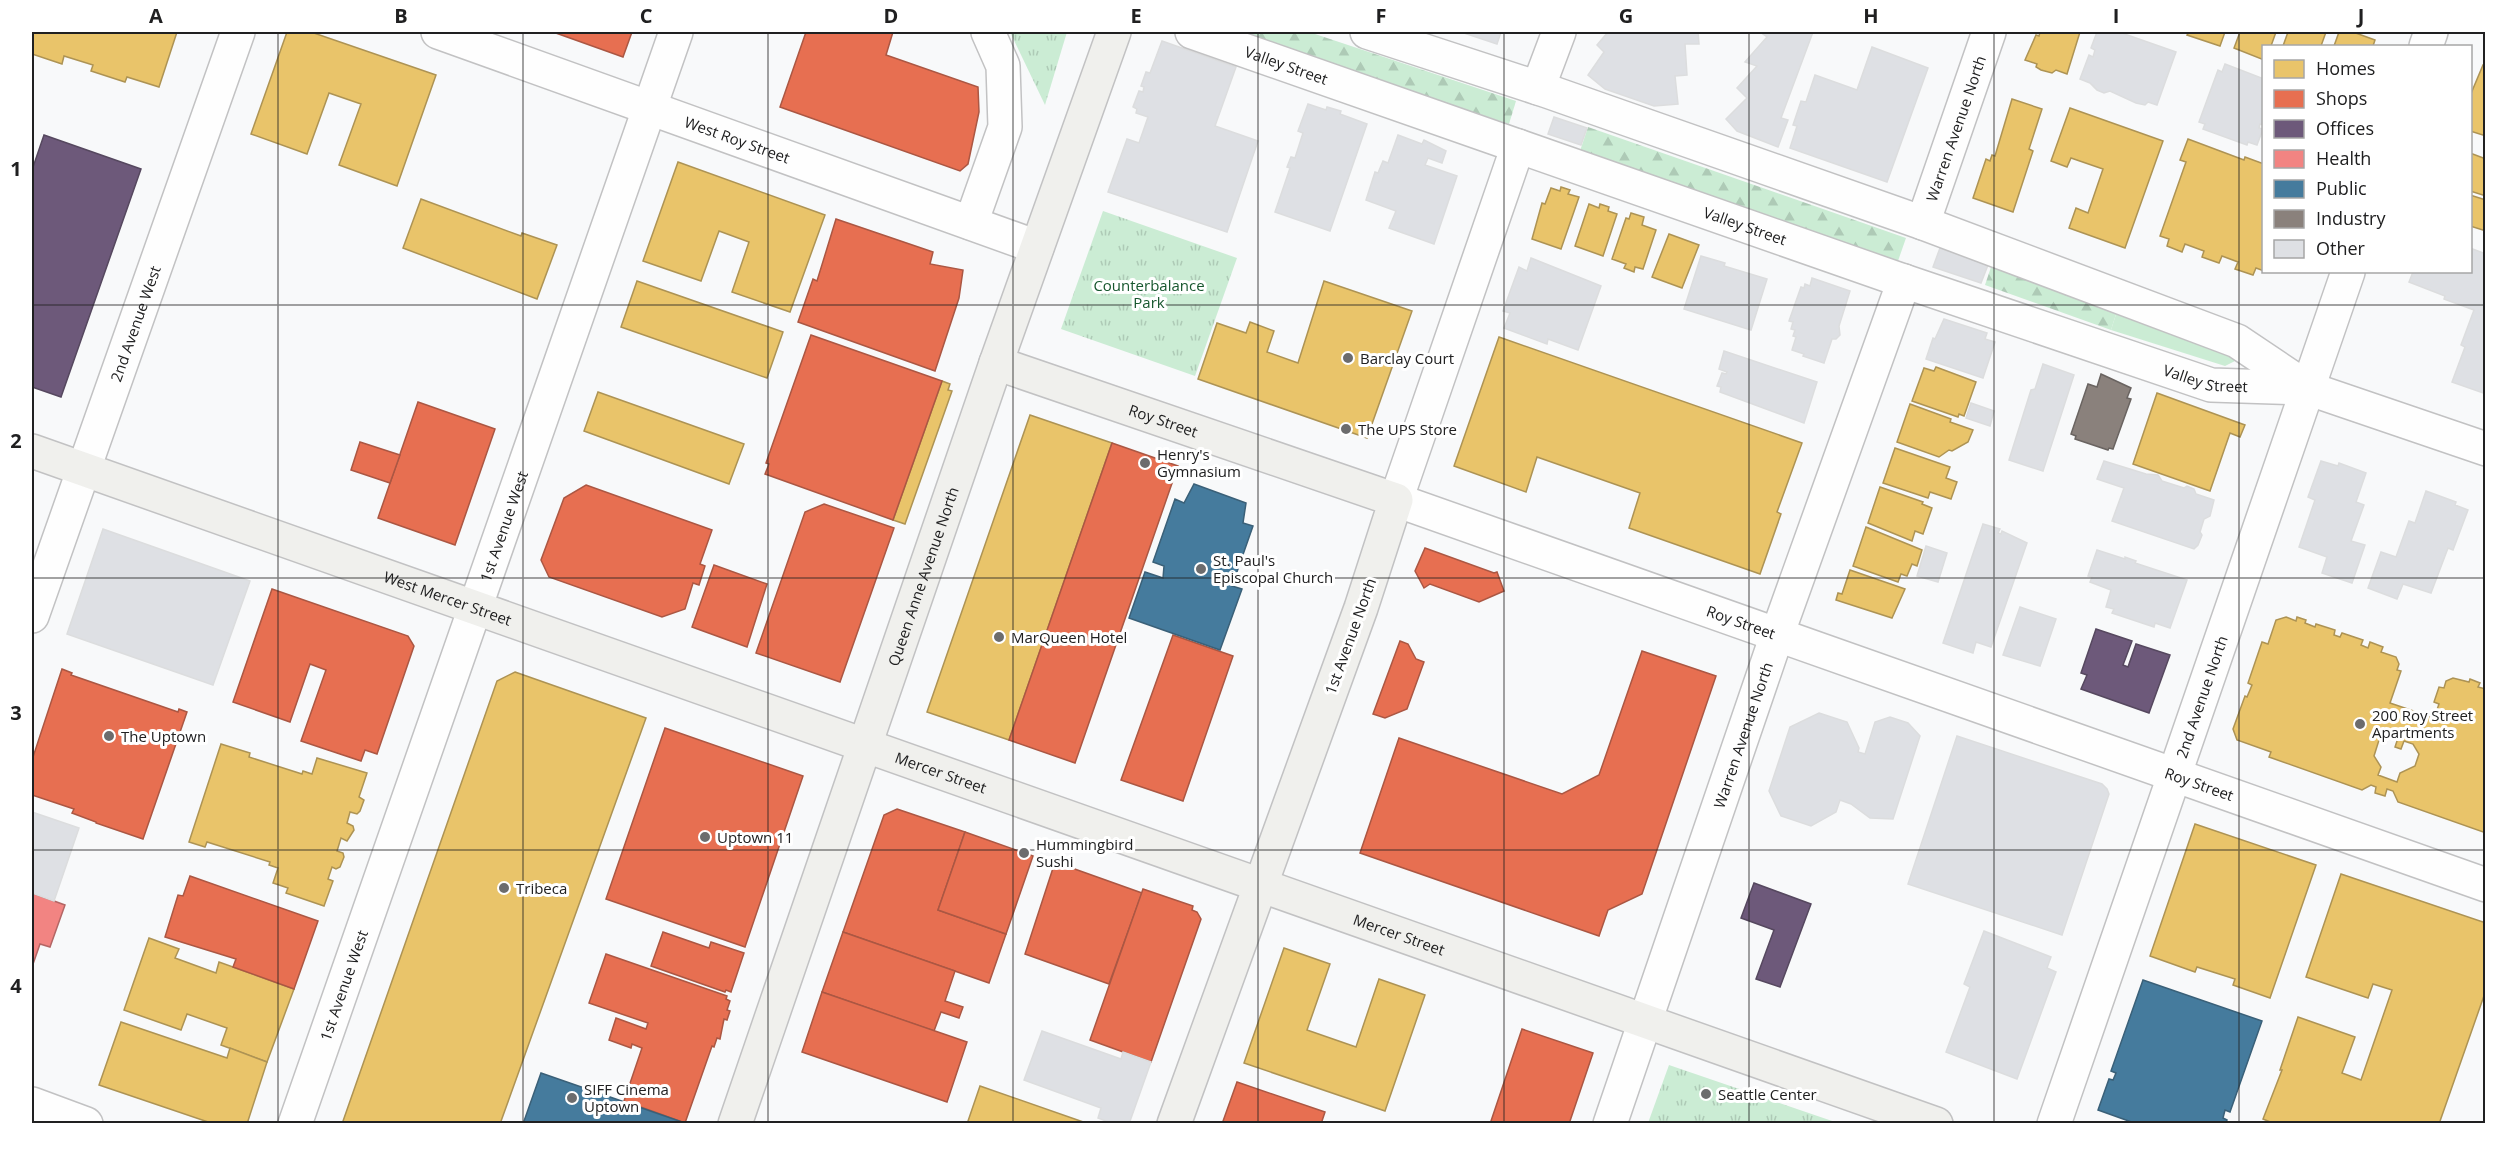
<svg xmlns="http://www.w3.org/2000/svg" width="2517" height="1155" font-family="'Open Sans',sans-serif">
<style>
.green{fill:#cbecd4}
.forest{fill:url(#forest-firs)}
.park{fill:url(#park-tufts)}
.homes{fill:#e9c46a;stroke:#ad9354;stroke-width:1.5;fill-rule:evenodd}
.shops{fill:#e76f51;stroke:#ab5743;stroke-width:1.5}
.offices{fill:#6d597a;stroke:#56485f;stroke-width:1.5}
.health{fill:#f28482;stroke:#b36665;stroke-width:1.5}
.public{fill:#457b9d;stroke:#3a6078;stroke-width:1.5}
.industry{fill:#8a817c;stroke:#6a6461;stroke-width:1.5}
.building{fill:#dee0e4;stroke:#dcddde;stroke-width:1.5}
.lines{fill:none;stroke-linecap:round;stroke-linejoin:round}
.minor-casing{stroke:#c2c2c3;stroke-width:36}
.tertiary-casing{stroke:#c2c2c3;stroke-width:36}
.secondary-casing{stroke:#c2c2c3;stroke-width:36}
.minor{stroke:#fefefe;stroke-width:33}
.tertiary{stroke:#fefefe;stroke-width:33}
.secondary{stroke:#f0f0ed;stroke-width:33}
.grid{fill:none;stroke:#202021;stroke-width:1.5;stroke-opacity:0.55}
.poi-dot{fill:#6c6c6d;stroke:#fff;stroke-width:2}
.labels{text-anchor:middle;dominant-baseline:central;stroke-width:6;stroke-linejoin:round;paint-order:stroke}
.street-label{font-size:15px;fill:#202021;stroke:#fff}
.park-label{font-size:15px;fill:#17572e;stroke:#fff}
.poi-label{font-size:15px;fill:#202021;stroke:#fff;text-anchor:start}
.neatline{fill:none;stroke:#202021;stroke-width:2}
.grid-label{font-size:20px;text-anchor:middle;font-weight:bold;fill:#202021}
</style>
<defs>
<pattern id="forest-firs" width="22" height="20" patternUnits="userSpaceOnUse" patternTransform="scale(1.5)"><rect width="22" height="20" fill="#cbecd4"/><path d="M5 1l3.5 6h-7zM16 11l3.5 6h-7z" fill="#aecab6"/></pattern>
<pattern id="park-tufts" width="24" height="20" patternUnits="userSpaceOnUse" patternTransform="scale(1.5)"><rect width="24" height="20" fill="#cbecd4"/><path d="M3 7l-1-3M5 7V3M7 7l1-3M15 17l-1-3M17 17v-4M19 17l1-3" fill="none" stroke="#aecab6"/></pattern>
</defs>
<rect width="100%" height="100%" fill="#f8f9fa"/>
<path class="green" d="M2117,311L2220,348L2235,361L2225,366L2111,330Z"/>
<g class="forest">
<path d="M1234,32H1309L1516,101L1509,124Z"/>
<path d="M1588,127L1906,238L1898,261L1580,151Z"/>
<path d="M1991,267L2117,311L2111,330L1985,285Z"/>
</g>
<g class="park">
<path d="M1010,32H1067L1045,105Z"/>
<path d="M1103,211L1237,258L1195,376L1061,329Z"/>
<path d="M1669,1065L1838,1123H1648Z"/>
</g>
<g class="homes">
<path d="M32,32H177L159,87L127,77L125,82L91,71L93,65L64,56L62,64L32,54Z"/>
<path d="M287,32H311L436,75L397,186L339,165L361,104L329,93L307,154L251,134Z"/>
<path d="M2040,32H2080L2067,74L2056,70L2052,73L2041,70L2036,67L2037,64L2025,60L2036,35L2039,36Z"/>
<path d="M2189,32H2225L2220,46L2187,35Z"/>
<path d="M2240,32H2276L2271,46H2264V60L2234,48Z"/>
<path d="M2288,32H2326L2321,46H2283Z"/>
<path d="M2339,32H2353L2375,40L2373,46H2334Z"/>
<path d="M2483,65L2486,66V136L2470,131V96Z"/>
<path d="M2012,99L2042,109L2029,149L2033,151L2013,212L1973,198L1986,159L1990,161L1992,155L1995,156Z"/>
<path d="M2070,108L2163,141L2125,248L2069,228L2076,208L2088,213L2103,169L2071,158L2067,167L2051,161Z"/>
<path d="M2188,139L2244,160L2245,157L2264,164V271L2256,268L2253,275L2235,269L2238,262L2222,256L2219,263L2202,257L2204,251L2185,244L2182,252L2167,246L2169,239L2160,236L2186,162L2180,160Z"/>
<path d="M2470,153L2486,159V196L2470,191Z"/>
<path d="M678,162L825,215L790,312L732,292L749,242L719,231L701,281L643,261Z"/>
<path d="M1561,187L1570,190L1568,194L1579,197L1561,249L1532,239L1542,203L1545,204L1551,188L1560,191Z"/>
<path d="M2470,195L2486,200V231L2470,226Z"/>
<path d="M421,199L521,236L522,233L557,245L537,299L403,248Z"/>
<path d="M1589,204L1599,208L1600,204L1609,207L1608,211L1617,214L1603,256L1575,246Z"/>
<path d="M1631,213L1644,217L1642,225L1656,230L1643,269L1635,267L1634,272L1624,268L1626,264L1612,259L1626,218L1629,219Z"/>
<path d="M1669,234L1699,245L1682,288L1652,277Z"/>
<path d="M637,281L783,332L767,378L621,327Z"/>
<path d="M1324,281L1412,311L1367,438L1198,379L1217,323L1246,333L1250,322L1274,331L1267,352L1298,363Z"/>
<path d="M1499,337L1802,443L1777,512L1781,514L1760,574L1629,528L1640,493L1537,457L1526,492L1454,466Z"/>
<path d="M1936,367L1976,382L1964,416L1959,414L1958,417L1912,401L1924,368L1934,371Z"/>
<path d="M942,381L950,384L948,390L952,391L905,524L893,520Z"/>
<path d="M598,392L744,444L729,484L584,431Z"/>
<path d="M2157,393L2245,425L2240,437L2230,433L2210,491L2133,464Z"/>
<path d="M1910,404L1951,419L1950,422L1973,430L1968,442L1952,451L1949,450L1939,457L1897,442Z"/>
<path d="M1030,415L1112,443L1009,740L927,712Z"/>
<path d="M1895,448L1950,467L1946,478L1957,482L1951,499L1930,492L1928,498L1883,483Z"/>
<path d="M1880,487L1923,502L1922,504L1932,508L1923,534L1915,531L1912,541L1868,523Z"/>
<path d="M1866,527L1922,550L1917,566L1912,564L1907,576L1901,574L1898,582L1853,566Z"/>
<path d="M1850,570L1905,589L1892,618L1836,600L1838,593L1842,594Z"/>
<path d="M2286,617L2296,621L2297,617L2306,620L2305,623L2315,627L2316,624L2335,630L2334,635L2340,637L2342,633L2363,640L2361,645L2368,648L2370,642L2383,647L2381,652L2396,657L2399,664L2397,670L2401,671L2390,703L2434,718L2439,704L2434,702L2439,687L2444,688L2446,681L2453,678L2469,682L2470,679L2480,683L2478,687L2486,689V833L2398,802L2393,791L2387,789L2385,796L2375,793L2376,787L2371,785L2362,790L2269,757L2271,752L2237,740L2233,729L2245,696L2247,697L2252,685L2248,683L2262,642L2268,644L2276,620ZM2390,736L2398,738L2395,747L2401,749L2404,741L2413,744L2419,754L2415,766L2400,773L2397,782L2378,775L2381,767L2374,756L2379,740Z"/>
<path d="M515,672L646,718L500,1124H342L497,681Z"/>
<path d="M221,744L250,753L249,757L302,774L303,771L312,774L317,758L367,773L359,797L364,800L360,811L357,814L350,812L347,823L353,826L354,830L347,841L341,838L337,851L343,853L344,857L340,867L336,869L332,867L328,879L333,881L324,906L286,893L288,888L273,883L278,868L269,865L270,862L207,842L205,847L189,842Z"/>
<path d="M2195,824L2316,865L2270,998L2233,985L2235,979L2197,967L2195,972L2150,956Z"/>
<path d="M2341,874L2486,923V990L2439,1124H2275L2263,1119L2282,1070H2280L2298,1017L2355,1037L2342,1073L2361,1080L2392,990L2373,984L2368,998L2306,977Z"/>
<path d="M149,938L179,949L175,958L216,973L219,962L294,989L267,1062L221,1045L227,1028L187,1014L181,1030L124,1010Z"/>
<path d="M1284,948L1330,964L1307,1030L1356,1047L1379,979L1425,995L1385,1111L1244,1063Z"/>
<path d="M121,1022L227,1058L230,1048L267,1062L247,1124H214L99,1085Z"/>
<path d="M980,1086L1089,1124H967Z"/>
</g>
<g class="shops">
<path d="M553,32H632L623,57Z"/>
<path d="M806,32H893L886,55L978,87L979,112L968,164L960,171L780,107Z"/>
<path d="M836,219L933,252L930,264L963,270L959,298L935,371L798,322L813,279L817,281Z"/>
<path d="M811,335L942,381L893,520L765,474L769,464L766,463Z"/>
<path d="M418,402L495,429L455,545L378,518Z"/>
<path d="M360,442L400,455L390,483L351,470Z"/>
<path d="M1112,443L1178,466L1075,763L1009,740Z"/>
<path d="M586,485L712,530L700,564L705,566L699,585L693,583L685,609L662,617L549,577L541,560L564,498Z"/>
<path d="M824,504L894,528L840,682L756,653L805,512Z"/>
<path d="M1425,548L1494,573L1497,572L1504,591L1479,602L1430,584L1424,588L1415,571Z"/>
<path d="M714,565L767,584L747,647L692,627Z"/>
<path d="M272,589L408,636L414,646L377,754L365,750L361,761L301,741L326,670L310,664L290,722L233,702Z"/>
<path d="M1173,635L1233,656L1183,801L1121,780Z"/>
<path d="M1400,641L1408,644L1416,659L1424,662L1407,709L1385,718L1373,714Z"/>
<path d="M1642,651L1716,676L1642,894L1608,910L1599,936L1360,853L1399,738L1562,794L1599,775Z"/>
<path d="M62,669L72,673L71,675L178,712L179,709L187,712L143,839L96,823V822L72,813L74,809L32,795V760Z"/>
<path d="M665,728L803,776L745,947L606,899Z"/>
<path d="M897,809L965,832L938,910L1006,934L989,983L843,932L884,815Z"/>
<path d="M965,832L1033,856L1006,934L938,910Z"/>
<path d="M1055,862L1142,893L1109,984L1025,954Z"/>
<path d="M190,876L318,921L294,989L233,967L236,959L165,937L178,895L183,896Z"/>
<path d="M1143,889L1193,906L1192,910L1197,912L1201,919L1151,1062L1090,1040Z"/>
<path d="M663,932L709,948L711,942L744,953L731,992L726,990L725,992L651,966Z"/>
<path d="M843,932L955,971L945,1001L963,1007L959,1018L941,1012L934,1031L822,992Z"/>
<path d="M606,954L727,996L726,999L730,1001L727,1010L730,1011L727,1020L724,1019L720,1039L717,1038L714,1047L712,1046L685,1123L624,1101L642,1048L632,1044L631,1048L609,1040L616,1018L646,1029L648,1023L589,1003Z"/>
<path d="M822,992L967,1042L947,1102L802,1052Z"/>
<path d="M1522,1029L1593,1053L1569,1124H1490Z"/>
<path d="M1237,1082L1325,1112L1321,1124H1222Z"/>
</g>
<g class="offices">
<path d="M44,135L141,169L61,397L32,387V170Z"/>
<path d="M2096,629L2132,641L2123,665L2128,667L2136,644L2170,655L2149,713L2081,689L2087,675L2081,673Z"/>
<path d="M1754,883L1811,904L1780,987L1756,979L1774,930L1741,918Z"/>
</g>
<path class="health" d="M32,893L65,905L50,947L40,944L32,967Z"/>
<g class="public">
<path d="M1194,484L1246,503L1243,523L1253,526L1232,586L1242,589L1220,650L1129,618L1145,572L1163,578L1164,566L1153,562L1175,499L1184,503Z"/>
<path d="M2143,980L2262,1021L2230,1112L2225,1110L2223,1118L2227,1120L2226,1124H2137L2098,1110L2109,1079L2113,1080L2116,1073L2111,1071Z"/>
<path d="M541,1073L685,1123V1124H523Z"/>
</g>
<path class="industry" d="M2101,374L2131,388L2127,398L2131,399L2113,449L2109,448L2108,450L2075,439L2076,436L2071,434L2088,384L2097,387Z"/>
<g class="building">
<path d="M1461,32H1501L1497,44Z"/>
<path d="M1608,32H1698L1699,44H1685L1687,75L1675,76L1678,104L1654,106L1605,89L1588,75L1604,52L1597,45Z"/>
<path d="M1760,32H1813L1781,118L1788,120L1778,147L1737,131L1726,119L1747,98L1737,88L1757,66L1745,62L1767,37Z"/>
<path d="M2097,32H2119L2176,52L2157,105L2148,102L2145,105L2136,103L2110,91L2104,93L2097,90L2090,83L2080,79L2089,55L2093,57L2095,50L2091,48Z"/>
<path d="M1162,41L1236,67L1215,126L1258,141L1227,232L1108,192L1127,139L1139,143L1148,117L1136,113L1137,109L1133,107L1139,91L1143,92L1144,87L1141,86L1146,72L1150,73Z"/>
<path d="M1872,47L1928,68L1887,182L1790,148L1797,126L1793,125L1801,101L1806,102L1815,75L1857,90Z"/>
<path d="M2225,64L2264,79V125L2260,124L2259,128L2263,129L2257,145L2248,142L2247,145L2203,129L2205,124L2199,122L2218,70L2222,72Z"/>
<path d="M1308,104L1326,110L1327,107L1341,111L1340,114L1367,124L1330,231L1275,212L1290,168L1287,167L1291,157L1295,158L1303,133L1298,131Z"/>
<path d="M1554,117L1587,128L1581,145L1548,134Z"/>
<path d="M1398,135L1422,144L1424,140L1446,151L1442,163L1428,158L1425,165L1457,176L1434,244L1389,228L1396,211L1366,200L1375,172L1378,173L1383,161L1388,163Z"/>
<path d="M1940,248L1988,265L1981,283L1933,267Z"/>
<path d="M2470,248L2486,254V394L2452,382L2465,347L2461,345L2474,310L2444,299L2445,296L2409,282L2413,272H2470Z"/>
<path d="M1701,256L1725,263L1724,266L1767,279L1751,330L1684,309Z"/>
<path d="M1531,258L1601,286L1578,350L1548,339L1547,344L1504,328L1510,313L1503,311L1519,267L1527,271Z"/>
<path d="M1812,278L1850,291L1839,326L1840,335L1836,339H1832L1824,363L1803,356L1804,354L1792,350L1796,337L1793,336L1795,330L1791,329L1793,322L1789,321L1801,287L1804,288L1805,284L1810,286Z"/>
<path d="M1944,319L1987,333L1985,339L1995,342L1983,378L1926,359L1933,338L1935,339Z"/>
<path d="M1724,351L1817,382L1804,423L1720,392L1721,387L1717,386L1722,373L1726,374L1727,372L1719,369Z"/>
<path d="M2043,364L2074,375L2043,471L2009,460L2031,390L2035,389Z"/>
<path d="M1971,403L1994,411L1990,426L1966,418Z"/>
<path d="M2104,461L2146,474L2158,475L2162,481L2184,488L2187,486L2194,489L2196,494L2214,500L2210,516L2204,519L2200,532L2202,535L2198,545L2194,549L2112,521L2124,488L2097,479Z"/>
<path d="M2321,461L2338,466L2339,463L2366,473L2356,502L2364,505L2351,541L2365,545L2352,583L2322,573L2327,557L2299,547L2315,500L2308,497Z"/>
<path d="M2426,491L2456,502L2455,505L2468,510L2453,550L2448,548L2431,593L2403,584L2397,599L2368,588L2381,552L2396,557L2409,521L2415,523Z"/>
<path d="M1983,524L2000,529L1998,533L2001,534L2002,531L2027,543L1991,647L1976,642L1973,653L1943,643Z"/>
<path d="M103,529L250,581L213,685L67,634Z"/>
<path d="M1926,546L1947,553L1938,582L1917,576Z"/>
<path d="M2097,550L2125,559V557L2136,561L2135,563L2187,580L2170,628L2155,623L2154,627L2112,613L2114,609L2106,607L2111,590L2090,582L2092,577L2088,576Z"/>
<path d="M2020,607L2056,619L2040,666L2003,655Z"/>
<path d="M1819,713L1847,722L1859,748L1858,752L1865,754L1875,722L1890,717L1908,723L1920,736L1893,819L1870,818L1851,804L1840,800L1836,812L1811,826L1781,816L1769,791L1790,727Z"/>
<path d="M1957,736L2102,784L2107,789L2109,794L2062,935L1908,884Z"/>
<path d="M32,812L79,828L54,901L32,893Z"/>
<path d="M1984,931L2051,957L2047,968L2056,972L2017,1079L1946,1052L1970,987L1964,984Z"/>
<path d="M1042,1031L1121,1059L1123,1052L1151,1062L1129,1124H1114L1098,1118L1101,1108L1024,1080Z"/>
</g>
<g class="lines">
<g class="minor-casing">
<g id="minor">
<path id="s1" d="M1192,32L1895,278L2211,385L2306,388"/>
<path d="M1367,32L1547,91L1923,223L2237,341L2307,388L2486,449"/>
<path d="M2426,46L2431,32"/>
<path d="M1538,88L1559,32"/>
<path d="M971,223L1005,127L1003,66L988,32"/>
<path id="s2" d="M1923,223L1989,32"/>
<path d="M1396,500L1518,146"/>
<path id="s3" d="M32,616L238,32"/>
<path d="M32,1104L86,1124"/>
<path id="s4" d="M295,1124L676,32"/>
<path id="s5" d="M1610,1124L1777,635L1904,281"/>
<path id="s6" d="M2054,1124L2348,272"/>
</g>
</g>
<g class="tertiary-casing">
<g id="tertiary">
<path id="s7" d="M438,32L1037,247"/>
<path id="s8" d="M1396,500L2486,885"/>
</g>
</g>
<g class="secondary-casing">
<g id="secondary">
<path id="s9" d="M996,363L1396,500L1361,608L1174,1124"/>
<path id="s10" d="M32,451L1936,1124"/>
<path id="s11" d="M735,1124L996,363L1114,32"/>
</g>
</g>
<use href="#minor" class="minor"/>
<use href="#tertiary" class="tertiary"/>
<use href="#secondary" class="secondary"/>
</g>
<path class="grid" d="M278,32V1124M523,32V1124M768,32V1124M1013,32V1124M1258,32V1124M1504,32V1124M1749,32V1124M1994,32V1124M2239,32V1124M32,305H2486M32,578H2486M32,850H2486"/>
<g class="poi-dot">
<circle cx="1348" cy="358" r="6"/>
<circle cx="1346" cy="429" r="6"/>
<circle cx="1145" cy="463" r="6"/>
<circle cx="1201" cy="569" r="6"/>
<circle cx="999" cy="637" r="6"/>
<circle cx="2360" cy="724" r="6"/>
<circle cx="109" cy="736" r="6"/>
<circle cx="705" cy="837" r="6"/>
<circle cx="1024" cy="853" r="6"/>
<circle cx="504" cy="888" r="6"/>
<circle cx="1706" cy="1094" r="6"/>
<circle cx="572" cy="1098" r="6"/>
</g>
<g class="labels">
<g class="street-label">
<text stroke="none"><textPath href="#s1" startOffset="100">Valley Street</textPath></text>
<text stroke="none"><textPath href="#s2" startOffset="100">Warren Avenue North</textPath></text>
<text stroke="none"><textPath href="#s7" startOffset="318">West Roy Street</textPath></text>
<text stroke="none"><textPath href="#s1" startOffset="586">Valley Street</textPath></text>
<text stroke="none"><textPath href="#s3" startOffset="310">2nd Avenue West</textPath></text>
<text stroke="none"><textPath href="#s1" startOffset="1072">Valley Street</textPath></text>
<text stroke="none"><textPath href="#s9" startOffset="177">Roy Street</textPath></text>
<text stroke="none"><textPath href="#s4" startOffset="633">1st Avenue West</textPath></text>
<text stroke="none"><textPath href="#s11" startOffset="579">Queen Anne Avenue North</textPath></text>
<text stroke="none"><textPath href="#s10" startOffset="441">West Mercer Street</textPath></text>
<text stroke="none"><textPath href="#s8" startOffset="366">Roy Street</textPath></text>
<text transform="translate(1350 636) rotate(-70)">1st Avenue North</text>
<text stroke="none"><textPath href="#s6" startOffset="452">2nd Avenue North</textPath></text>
<text stroke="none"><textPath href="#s5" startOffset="411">Warren Avenue North</textPath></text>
<text stroke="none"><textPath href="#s10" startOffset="964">Mercer Street</textPath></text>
<text stroke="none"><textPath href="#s8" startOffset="852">Roy Street</textPath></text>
<text stroke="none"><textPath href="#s10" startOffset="1450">Mercer Street</textPath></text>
<text stroke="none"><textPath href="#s4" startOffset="147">1st Avenue West</textPath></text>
</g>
<g class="park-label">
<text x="1149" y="285">Counterbalance<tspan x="1149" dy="17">Park</tspan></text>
</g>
<g class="poi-label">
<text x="1360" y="358">Barclay Court</text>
<text x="1358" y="429">The UPS Store</text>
<text x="1157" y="454">Henry's<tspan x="1157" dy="17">Gymnasium</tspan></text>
<text x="1213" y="560">St. Paul's<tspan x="1213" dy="17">Episcopal Church</tspan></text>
<text x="1011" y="637">MarQueen Hotel</text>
<text x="2372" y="715">200 Roy Street<tspan x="2372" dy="17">Apartments</tspan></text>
<text x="121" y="736">The Uptown</text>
<text x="717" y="837">Uptown 11</text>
<text x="1036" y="844">Hummingbird<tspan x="1036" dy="17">Sushi</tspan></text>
<text x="516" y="888">Tribeca</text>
<text x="584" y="1089">SIFF Cinema<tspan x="584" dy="17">Uptown</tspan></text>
<text x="1718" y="1094">Seattle Center</text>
</g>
</g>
<rect width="2517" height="1155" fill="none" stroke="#ffffff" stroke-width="66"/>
<rect x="2262" y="45" width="210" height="228" fill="#ffffff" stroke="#a6a6a6" stroke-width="1.5"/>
<rect x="2274" y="60" width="30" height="18" fill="#e9c46a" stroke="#a6a6a6" stroke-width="1.5"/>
<text x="2316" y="75" font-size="18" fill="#202021">Homes</text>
<rect x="2274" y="90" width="30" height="18" fill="#e76f51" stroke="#a6a6a6" stroke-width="1.5"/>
<text x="2316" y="105" font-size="18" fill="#202021">Shops</text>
<rect x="2274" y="120" width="30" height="18" fill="#6d597a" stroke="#a6a6a6" stroke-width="1.5"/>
<text x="2316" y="135" font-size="18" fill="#202021">Offices</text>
<rect x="2274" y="150" width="30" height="18" fill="#f28482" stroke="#a6a6a6" stroke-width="1.5"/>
<text x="2316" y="165" font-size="18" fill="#202021">Health</text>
<rect x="2274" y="180" width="30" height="18" fill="#457b9d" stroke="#a6a6a6" stroke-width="1.5"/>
<text x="2316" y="195" font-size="18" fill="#202021">Public</text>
<rect x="2274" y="210" width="30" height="18" fill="#8a817c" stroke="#a6a6a6" stroke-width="1.5"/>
<text x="2316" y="225" font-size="18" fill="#202021">Industry</text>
<rect x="2274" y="240" width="30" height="18" fill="#dee0e4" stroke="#a6a6a6" stroke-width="1.5"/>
<text x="2316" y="255" font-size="18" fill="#202021">Other</text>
<rect x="33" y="33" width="2451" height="1089" class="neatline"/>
<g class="grid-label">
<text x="156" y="23">A</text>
<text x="401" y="23">B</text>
<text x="646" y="23">C</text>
<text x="891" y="23">D</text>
<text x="1136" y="23">E</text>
<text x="1381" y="23">F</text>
<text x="1626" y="23">G</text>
<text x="1871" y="23">H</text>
<text x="2116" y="23">I</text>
<text x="2361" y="23">J</text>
<text x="16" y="176">1</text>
<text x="16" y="448">2</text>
<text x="16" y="720">3</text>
<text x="16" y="993">4</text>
</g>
</svg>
